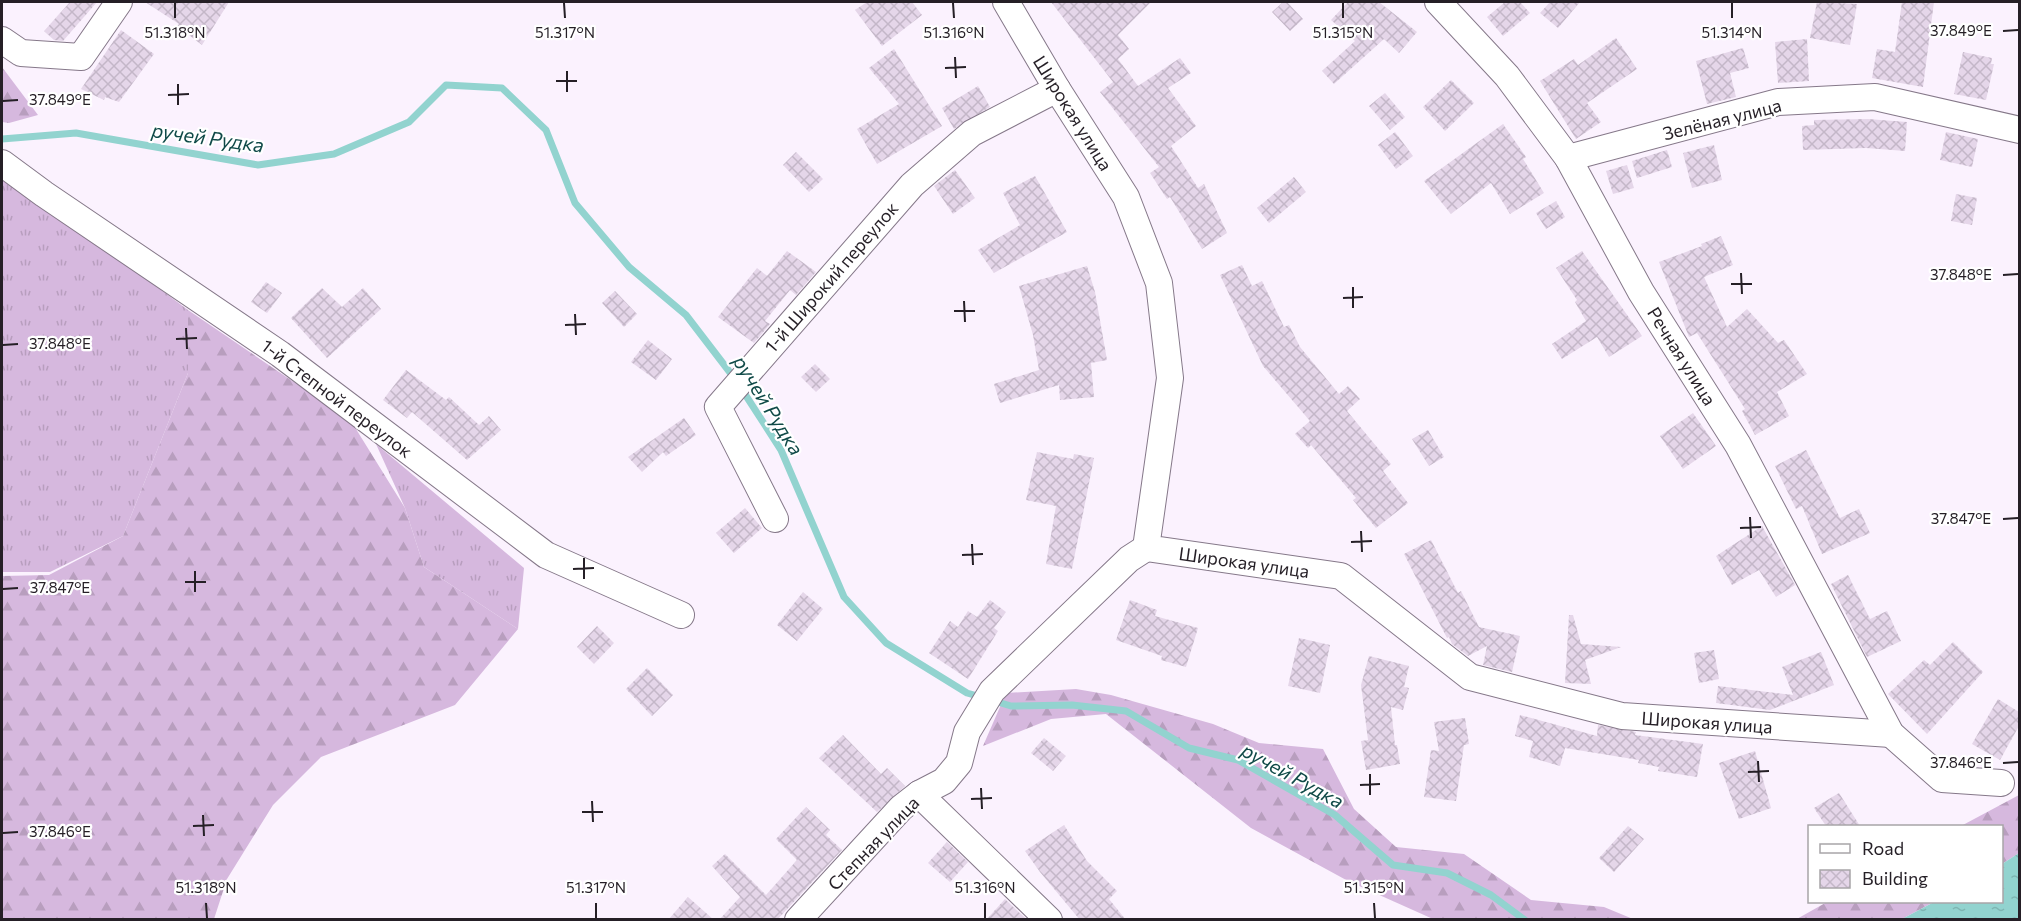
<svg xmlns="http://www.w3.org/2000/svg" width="2021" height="921" font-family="Commissioner,sans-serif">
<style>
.grass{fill:url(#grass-tufts)}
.forest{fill:url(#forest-firs)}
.water{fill:url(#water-ripples)}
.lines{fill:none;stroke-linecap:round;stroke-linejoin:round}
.stream{stroke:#92d3cf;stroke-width:7}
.building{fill:url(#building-cross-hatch)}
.minor-casing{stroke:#857889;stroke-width:28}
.minor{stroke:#fff;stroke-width:26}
.ticks{fill:none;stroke:#251f26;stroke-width:2}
.labels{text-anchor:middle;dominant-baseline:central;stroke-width:4.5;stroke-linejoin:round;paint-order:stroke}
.street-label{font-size:18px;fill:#251f26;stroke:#fff}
.water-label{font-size:20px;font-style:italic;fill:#104a48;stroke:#fff}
.ticks-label{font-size:15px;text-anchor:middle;fill:#251f26;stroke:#fff;stroke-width:4.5;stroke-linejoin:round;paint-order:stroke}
</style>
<defs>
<pattern id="grass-tufts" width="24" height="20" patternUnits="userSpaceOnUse" patternTransform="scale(1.5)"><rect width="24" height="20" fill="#d6b8de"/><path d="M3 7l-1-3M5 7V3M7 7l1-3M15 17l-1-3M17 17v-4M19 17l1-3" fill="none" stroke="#b89ebe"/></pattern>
<pattern id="forest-firs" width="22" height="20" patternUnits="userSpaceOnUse" patternTransform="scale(1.5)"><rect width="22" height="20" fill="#d6b8de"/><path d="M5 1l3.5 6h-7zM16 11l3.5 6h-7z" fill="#b89ebe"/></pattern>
<pattern id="water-ripples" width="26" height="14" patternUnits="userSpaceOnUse" patternTransform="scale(1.5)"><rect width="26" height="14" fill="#92d3cf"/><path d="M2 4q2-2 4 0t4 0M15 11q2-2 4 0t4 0" fill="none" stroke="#7eb5b2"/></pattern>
<pattern id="building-cross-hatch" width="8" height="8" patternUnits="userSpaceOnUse" patternTransform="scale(1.5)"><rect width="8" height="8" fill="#e5d6e9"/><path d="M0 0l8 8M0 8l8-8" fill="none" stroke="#c4b7c8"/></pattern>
</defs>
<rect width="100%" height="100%" fill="#fbf2fe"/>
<g class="grass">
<path d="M2,171L188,310V373L123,536L50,572H2Z"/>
<path d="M376,444L524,568L518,629L424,567L405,508Z"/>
</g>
<g class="forest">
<path d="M2,67L38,115L9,123L2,122Z"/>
<path d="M188,310L351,421L405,508L424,567L518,629L455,705L321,757L273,805L227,879L214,919H2V576L49,575L123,536L188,373Z"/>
<path d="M1076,689L1111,695L1213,724L1259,743L1323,749L1354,809L1396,847L1464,854L1531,900L1604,907L1633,919H1433L1348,881L1251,828L1106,714L1051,719L983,746L1006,693Z"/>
<path d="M2019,795V853L2002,864V826H1961Z"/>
<path d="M1827,902H1934L1902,919L1795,920Z"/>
</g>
<path class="water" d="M2019,853V919H1902L1934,902H2002V864Z"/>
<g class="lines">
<g class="stream">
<path d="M2,139L76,133L258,165L334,154L409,122L446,85L502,88L546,130L575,203L629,267L686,315L735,379"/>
<path d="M741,388L781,450L844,597L886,643L967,693L981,697"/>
<path d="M991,700L1011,706L1072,705L1126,711L1189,748L1238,760L1335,815L1393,865L1447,873L1491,895L1525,920"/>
</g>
</g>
<g class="building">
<path d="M70,2H97L63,41L54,40L44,31Z"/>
<path d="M145,2H229L202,45L177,26L179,24Z"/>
<path d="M867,2H912L922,15L882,46L855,10Z"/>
<path d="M1051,2H1151L1118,35L1129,49L1118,59L1138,86L1180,58L1191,73L1168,88L1196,126L1171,146L1198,188L1204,184L1227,233L1202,249L1170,197L1167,199L1150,173L1159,167L1100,92L1113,82Z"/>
<path d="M1283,2H1287L1303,19L1290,31L1272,12Z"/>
<path d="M1348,2H1379L1417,32L1399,53L1384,39L1334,84L1322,71L1355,41L1331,20Z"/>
<path d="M1505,2H1520L1530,13L1503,36L1487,17Z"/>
<path d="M1550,2H1580L1558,28L1540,13Z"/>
<path d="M1817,2L1857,4L1850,45L1810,38Z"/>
<path d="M1902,2H1934L1923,87L1872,78L1877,49L1895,52Z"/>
<path d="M121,30L154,54L119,102L105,97L104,100L81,89Z"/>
<path d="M1616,38L1637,69L1587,103L1601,122L1576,139L1540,81L1574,59L1578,65Z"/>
<path d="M1807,39L1809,81L1778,83L1775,42Z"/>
<path d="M1743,48L1749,68L1730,73L1736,97L1707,104L1696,61Z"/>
<path d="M894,49L942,126L877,164L857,129L899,104L869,68Z"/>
<path d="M1963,52L1992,58L1991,64H1994L1986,100L1954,94Z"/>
<path d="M1451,80L1474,103L1445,131L1423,107Z"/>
<path d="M978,86L990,107L954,129L942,108Z"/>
<path d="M1385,93L1405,117L1390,130L1369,106Z"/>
<path d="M1868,119L1907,122L1905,151L1866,148L1803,150L1802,126L1814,125V120Z"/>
<path d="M1503,124L1526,157L1523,159L1544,193L1510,214L1491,183L1451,214L1424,181Z"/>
<path d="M1395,132L1413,156L1396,169L1378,145Z"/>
<path d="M1946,132L1978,139L1972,167L1940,160Z"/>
<path d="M1714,145L1722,180L1692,188L1683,153Z"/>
<path d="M1667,150L1672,167L1637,178L1632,161Z"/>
<path d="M796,152L823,179L809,192L783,165Z"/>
<path d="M1627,165L1634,188L1613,194L1606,171Z"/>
<path d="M955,170L975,198L953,214L934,186Z"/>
<path d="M1035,176L1067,232L994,273L978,250L1020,225L1003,193Z"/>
<path d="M1294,177L1306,192L1269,223L1257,208Z"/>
<path d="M1956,194L1977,198L1972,225L1951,221Z"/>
<path d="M1556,201L1565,217L1546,229L1536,213Z"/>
<path d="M1721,236L1733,265L1704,277L1727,327L1747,309L1778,343L1784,340L1807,374L1777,392L1789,416L1755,435L1742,411L1745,409L1697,333L1689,337L1659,262L1702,246L1701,244Z"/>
<path d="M787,251L816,272L796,295L790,290L765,321L770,324L754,343L718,317L757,268L767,276Z"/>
<path d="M1582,251L1642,336L1609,357L1597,337L1562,359L1552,344L1586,321L1575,302L1577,300L1556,268Z"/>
<path d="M1242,265L1252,286L1262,281L1284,327L1289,325L1300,347L1339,394L1348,386L1360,399L1347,411L1391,464L1383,471L1408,503L1376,528L1353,500L1356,498L1311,445L1308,448L1295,434L1310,421L1263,366L1220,275Z"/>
<path d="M1087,266L1095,292L1107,360L1091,363L1094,397L1060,400L1059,385L1000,403L994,384L1039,370L1033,335L1019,286Z"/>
<path d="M266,282L282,293L267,313L251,302Z"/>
<path d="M322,288L342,307L363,288L381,309L327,358L291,318Z"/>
<path d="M615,291L637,314L624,327L602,303Z"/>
<path d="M648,340L672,359L656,380L631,362Z"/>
<path d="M815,364L830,379L816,392L801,377Z"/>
<path d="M406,370L446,400L449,397L479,425L489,416L501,430L467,460L412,412L407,418L383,400Z"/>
<path d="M1693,413L1716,446L1683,469L1660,436Z"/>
<path d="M684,418L696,435L666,456L663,452L642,472L628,457Z"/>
<path d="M1428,430L1444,457L1429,466L1412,439Z"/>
<path d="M1806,450L1840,518L1859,509L1870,533L1822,554L1802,506L1796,509L1775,466Z"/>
<path d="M1037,452L1073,459L1074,454L1094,458L1072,569L1046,564L1056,506L1026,500Z"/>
<path d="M745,508L762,528L734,553L716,533Z"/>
<path d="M1762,526L1795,585L1776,597L1759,570L1732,585L1716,556Z"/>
<path d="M1431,540L1458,593L1461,591L1479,627L1520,636L1512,672L1483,665L1487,646L1468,656L1452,644L1449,637L1447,638L1404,554Z"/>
<path d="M1848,575L1870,619L1887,611L1901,641L1867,657L1831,584Z"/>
<path d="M803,592L823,609L797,641L777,625Z"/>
<path d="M990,600L1006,612L994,628L998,631L968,679L929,653L950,621L958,627L968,611L977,617Z"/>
<path d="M1130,600L1157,610L1155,616L1198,628L1186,667L1161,660L1162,656L1116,640Z"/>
<path d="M1569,615H1573L1581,644L1621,647L1585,660L1591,684L1565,683Z"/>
<path d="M597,626L614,643L594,664L577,647Z"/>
<path d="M1299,638L1330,645L1320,693L1288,686Z"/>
<path d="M1953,642L1983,672L1927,734L1888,694L1924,660L1930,665Z"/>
<path d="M1714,650L1719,679L1699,683L1694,653Z"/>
<path d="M1821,652L1834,685L1770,710L1716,703L1718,686L1793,695L1782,667Z"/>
<path d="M1369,656L1409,666L1404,687L1409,688L1403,710L1391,707L1395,745H1397L1400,764L1366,770L1361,741L1368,740L1361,685Z"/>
<path d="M647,668L673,695L652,716L626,689Z"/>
<path d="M1998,699L2019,712V726L2000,760L1972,744Z"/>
<path d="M1520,715L1597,736L1598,725L1636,732L1635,735L1703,744L1697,777L1658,771L1659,767L1638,763L1639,760L1565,748L1560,766L1529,757L1533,741L1515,736Z"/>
<path d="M1465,718L1469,744L1464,745L1456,801L1424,797L1431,750L1439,751L1434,722Z"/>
<path d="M843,735L881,774L887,768L905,786L877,812L819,758Z"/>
<path d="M1044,738L1066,756L1053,771L1031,753Z"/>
<path d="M1755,751L1771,808L1739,819L1719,763Z"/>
<path d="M1839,793L1860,826H1826L1814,808Z"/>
<path d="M806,807L830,830L826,835L842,850L777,920H719L740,897L712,866L725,854L766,895L797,860L776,839Z"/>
<path d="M1064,825L1087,861L1117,891L1109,899L1126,920H1080L1040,872L1025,851Z"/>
<path d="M1628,826L1644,839L1614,872L1599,858Z"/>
<path d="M947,842L968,862L950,882L928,863Z"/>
<path d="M688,897L714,920H668Z"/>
<path d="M1005,899L1027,920H986Z"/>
</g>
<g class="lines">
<g class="minor-casing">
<g id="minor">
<path d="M1006,2L1057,89L1126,197L1159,283L1170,378L1146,548L1341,576L1470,677L1622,716L1891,734"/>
<path d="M1438,2L1507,76L1568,158L1641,292L1738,445L1891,734L1942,779L2001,783"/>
<path d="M2,40L21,53L81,57L119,2"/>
<path d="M1568,158L1778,102L1875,97L2020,130"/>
<path d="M2,163L44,194L280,354L546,555L681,615"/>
<path d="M775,519L718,407L912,185L972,133L1057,89"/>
<path d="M919,794L1049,920"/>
<path d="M798,920L901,808L919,794L944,781L959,763L967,732L992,691L1129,559L1146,548"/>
</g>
</g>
<use href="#minor" class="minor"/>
</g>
<path class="ticks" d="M175,3V18M564,3L565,18M953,3L954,18M1343,3V18M1732,3V18M2003,31L2018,30M955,57L956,78M945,68L966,67M567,71V92M556,81H577M178,84V105M168,95L189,94M3,101L18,100M1741,273L1742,294M2003,275L2018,274M1731,284H1752M1353,287V308M1343,298L1363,297M964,301L965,322M954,311H975M575,314L576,335M565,325L586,324M186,328L187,349M176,339L197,338M3,345L18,344M1750,517L1751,538M2003,519L2018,518M1740,528L1761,527M1361,531L1362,552M1351,542L1372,541M972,544L973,565M962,555L983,554M584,558V579M573,569L594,568M195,571V592M185,582H206M3,589L18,588M1758,761L1759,782M2003,763L2018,762M1748,772L1769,771M1370,774V795M1360,785L1380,784M981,788L982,809M971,799L992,798M592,801L593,822M582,812H603M203,815L204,836M193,826L214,825M3,833L18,832M206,903L207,918M596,903V918M985,903V918M1374,903L1375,918"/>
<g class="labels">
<g class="street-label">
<text transform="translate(1073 113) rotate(58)">Широкая улица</text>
<text transform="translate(1722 119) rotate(-14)">Зелёная улица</text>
<text transform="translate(831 277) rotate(-49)">1-й Широкий переулок</text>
<text transform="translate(1682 356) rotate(58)">Речная улица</text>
<text transform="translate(337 398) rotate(37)">1-й Степной переулок</text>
<text transform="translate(1244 562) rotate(8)">Широкая улица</text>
<text transform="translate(1707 722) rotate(4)">Широкая улица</text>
<text transform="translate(873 843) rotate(-46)">Степная улица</text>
</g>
<g class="water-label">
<text transform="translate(208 137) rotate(8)">ручей Рудка</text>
<text transform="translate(769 405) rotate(58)">ручей Рудка</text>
<text transform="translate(1293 775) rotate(29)">ручей Рудка</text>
</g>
</g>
<g class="ticks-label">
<text x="1961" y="36">37.849°E</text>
<text x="175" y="38">51.318°N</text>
<text x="565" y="38">51.317°N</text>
<text x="954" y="38">51.316°N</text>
<text x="1343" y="38">51.315°N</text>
<text x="1732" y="38">51.314°N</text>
<text x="60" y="105">37.849°E</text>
<text x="1961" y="280">37.848°E</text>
<text x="60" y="349">37.848°E</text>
<text x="1961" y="524">37.847°E</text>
<text x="60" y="593">37.847°E</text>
<text x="1961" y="768">37.846°E</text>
<text x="60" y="837">37.846°E</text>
<text x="206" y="893">51.318°N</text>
<text x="596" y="893">51.317°N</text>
<text x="985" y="893">51.316°N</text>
<text x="1374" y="893">51.315°N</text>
</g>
<rect width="2021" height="921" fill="none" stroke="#251f26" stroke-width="6"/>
<rect x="1808" y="825" width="195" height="78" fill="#ffffff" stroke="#a8a5a8" stroke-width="1.5"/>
<rect x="1820" y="844" width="30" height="9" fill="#ffffff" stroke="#a8a5a8" stroke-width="1.5"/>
<text x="1862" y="855" font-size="18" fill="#251f26">Road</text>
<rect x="1820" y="870" width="30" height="18" fill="url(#building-cross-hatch)" stroke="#a8a5a8" stroke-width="1.5"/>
<text x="1862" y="885" font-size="18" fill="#251f26">Building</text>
</svg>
